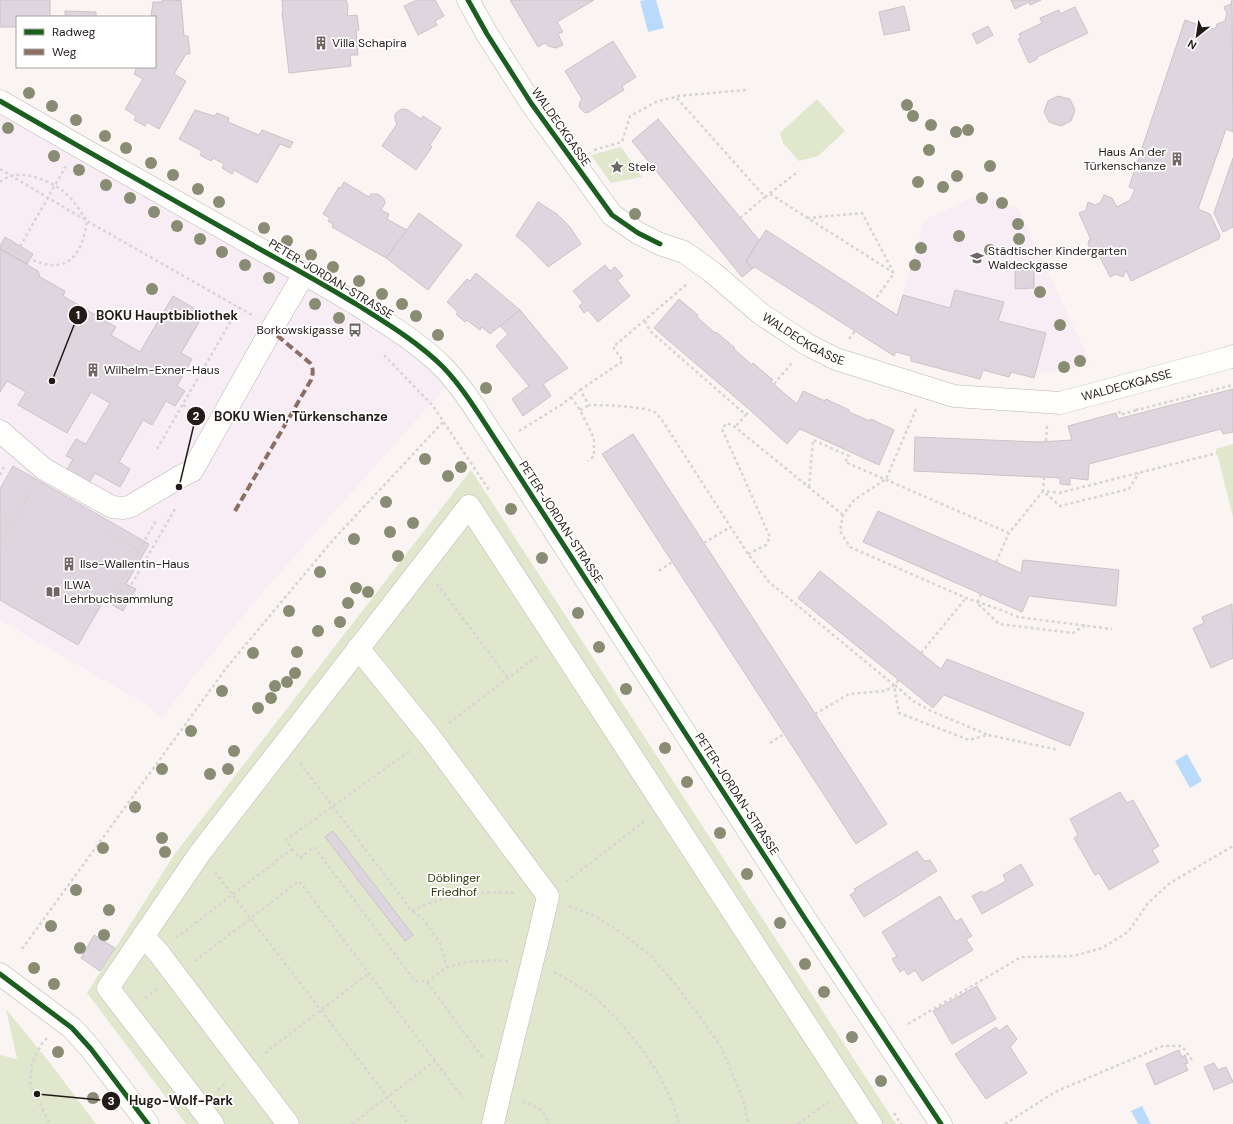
<svg xmlns="http://www.w3.org/2000/svg" width="1233" height="1124" font-family="'DM Sans',sans-serif">
<style>
.education{fill:#f9edf5}
.green{fill:#e0e7cd}
.water{fill:#badafb}
.building{fill:#ded5df;stroke:#c8c5c6}
.lines{fill:none;stroke-linecap:round;stroke-linejoin:round}
.minor-casing{stroke:#bbb5b2;stroke-width:23}
.path{stroke:#d6d5d4;stroke-width:2.5;stroke-dasharray:3 3;stroke-linecap:butt}
.minor{stroke:#fefefd;stroke-width:22}
.quiet{stroke:#8d6e63;stroke-width:4;stroke-dasharray:8 4;stroke-linecap:butt}
.cycleway-casing{stroke:#fff;stroke-width:8}
.cycleway{stroke:#1b5e20;stroke-width:5}
.tree{fill:#888c72}
.labels{text-anchor:middle;dominant-baseline:central;stroke-width:3.5;stroke-linejoin:round;paint-order:stroke}
.poi-label{font-size:12px;fill:#231b18;stroke:#fff;text-anchor:start}
.street-label{font-size:12px;fill:#231b18;stroke:#fff}
.park-label{font-size:12px;fill:#2b3709;stroke:#fff}
.leader{fill:none;stroke:#231b18;stroke-width:1.5}
.callout-dot{fill:#231b18;stroke:#fff;stroke-width:1.5}
.mark-label{font-size:12px;text-anchor:middle;font-weight:bold;fill:#fff}
.callout-label{font-size:13px;text-anchor:middle;font-weight:bold;fill:#231b18;stroke:#fff;stroke-width:3.5;stroke-linejoin:round;paint-order:stroke}
</style>
<rect width="100%" height="100%" fill="#faf5f3"/>
<g class="education">
<path d="M0,101L394,327L452,380L262,593L196,674L161,719L147,705L0,620Z"/>
<path d="M980,194L1018,208L1090,361L1068,372L1064,368L1056,372L1036,371L1034,378L891,338L924,220Z"/>
</g>
<g class="green">
<path d="M817,99L845,131L818,156L799,161L783,143L780,133Z"/>
<path d="M621,147L642,177L611,183L591,155Z"/>
<path d="M1233,444V517L1216,449Z"/>
<path d="M471,470L896,1124H186L87,993L174,855Z"/>
<path d="M6,1009L50,1063L96,1124H0V1055L17,1059Z"/>
</g>
<g class="water">
<path d="M645,0H656L664,28L648,32L640,1Z"/>
<path d="M1187,754L1202,781L1190,788L1175,761Z"/>
<path d="M1142,1106L1151,1124H1138L1131,1111Z"/>
</g>
<g class="building">
<path d="M0,0H50V16H65V11L96,12V17H17V27H0Z"/>
<path d="M162,0H173V1L181,0L184,36H188L190,54H186L174,74L186,81L159,129L147,122L145,126L134,120L136,116L125,109L143,79L134,74L137,67H155V17H151L153,2H162Z"/>
<path d="M282,0H346L348,6L347,16L357,15L359,30L356,31L358,55H350L351,66L289,73L282,12H283Z"/>
<path d="M417,0H435L444,16L435,21L437,25L418,35L404,6Z"/>
<path d="M510,0H594L557,22L563,32L558,34L563,45L556,48L548,46L545,43L538,47Z"/>
<path d="M1011,0H1041L1030,5L1029,2L1015,9Z"/>
<path d="M1232,0L1233,132L1226,129L1198,209L1210,214L1220,235L1219,239L1131,281L1126,270L1123,277L1116,274L1110,277L1097,251L1095,252L1091,251L1088,244L1089,240H1091L1079,213L1086,210L1088,202L1095,205L1101,202L1104,195L1112,198L1117,207L1130,200L1135,189L1129,187L1185,20L1207,28V27L1215,29L1217,24L1225,21L1227,14L1224,7L1231,4Z"/>
<path d="M904,6L910,30L884,35L879,12Z"/>
<path d="M1075,7L1088,33L1037,57V59L1029,63L1018,39L1021,38L1019,34L1042,23L1040,18L1059,10L1060,14Z"/>
<path d="M988,26L993,35L977,44L972,34Z"/>
<path d="M613,41L636,77L622,86L624,90L589,112L585,113L579,107L580,102L582,99L565,71Z"/>
<path d="M1058,96L1070,99L1075,110L1071,121L1061,126L1049,122L1044,112L1048,101Z"/>
<path d="M402,109L408,110L421,119L423,116L441,128L430,145L432,147L416,170L382,146L397,124L395,120V115L397,112Z"/>
<path d="M195,110L214,116L217,113L229,118L228,122L259,135L262,130L293,142L290,148L280,144L257,183L234,170L232,174L222,168L224,164L213,158L211,161L200,155L202,151L179,139Z"/>
<path d="M658,119L759,240L746,261L752,269L742,277L632,141Z"/>
<path d="M1233,158V227L1223,232L1214,213Z"/>
<path d="M344,182L369,197L371,194H377L381,196L384,199L385,203L381,210L389,214L387,219L407,230L386,258L332,227L333,224L328,221L330,218L323,214L339,187L341,188Z"/>
<path d="M538,202L557,214L570,227L581,244L548,267L527,245L516,236Z"/>
<path d="M419,213L462,245L428,290L386,258Z"/>
<path d="M766,230L897,315L903,295L950,308L955,290L1004,302L998,321L1046,333L1034,378L1011,372L1009,377L983,370L980,379L911,361V356L896,352L894,356L755,267L752,269L746,261Z"/>
<path d="M5,237L33,254L27,264L0,249V246Z"/>
<path d="M0,249L38,271L40,277L65,291L63,296L116,327L111,335L140,352L173,296L204,314L181,353L192,359L177,386L185,391L175,406L166,401L152,425L143,420L119,462L130,469L120,487L95,473L87,486L65,473L73,459L66,456L76,439L86,444L110,403L91,392L67,433L18,405L26,392L7,381L0,392Z"/>
<path d="M605,265L610,271L615,267L623,276L617,280L630,296L598,322L588,310L584,313L579,306L583,303L573,291Z"/>
<path d="M1015,270H1034V288L1015,289Z"/>
<path d="M476,273L520,310L490,334L482,327L480,330L467,320L465,322L456,314L458,312L447,302L467,279L470,281Z"/>
<path d="M679,299L698,315L697,317L715,333L716,332L735,348L734,349L752,365L753,363L773,380L771,382L797,404L803,391L825,401L826,399L849,410V412L870,421L871,419L894,430L879,465L800,429L787,444L750,410L654,328Z"/>
<path d="M520,310L568,368L543,384L551,396L523,416L512,399L529,386L496,346L508,334L500,326Z"/>
<path d="M1233,389V432L1223,434L1221,429L1089,464L1088,480L1070,478V485L1060,484V478L914,471L915,437L1039,442L1072,440L1068,426L1116,413L1118,419Z"/>
<path d="M633,434L887,824L856,844L602,454Z"/>
<path d="M13,466L149,544L126,584L136,589L123,611L104,600L78,645L0,600V489Z"/>
<path d="M878,511L1021,573L1023,560L1119,570L1116,606L1029,596L1022,612L863,542Z"/>
<path d="M820,571L941,669L947,659L1084,713L1070,746L944,695L933,708L798,598Z"/>
<path d="M1232,604L1233,658L1211,668L1193,628L1204,623L1202,617Z"/>
<path d="M1120,792L1127,803L1133,800L1159,846L1152,850L1159,862L1109,890L1099,873L1095,875L1074,838L1078,835L1070,819Z"/>
<path d="M333,831L413,935L405,941L325,837Z"/>
<path d="M917,851L924,861L930,860L937,871L864,917L850,895L856,891L854,889Z"/>
<path d="M1021,864L1033,885L982,914L972,896L982,891L984,893L1006,881L1003,875Z"/>
<path d="M940,896L956,922L961,918L972,936L966,939L973,950L922,981L915,970L908,975L904,969L900,972L892,959L897,956L882,932Z"/>
<path d="M94,935L115,948L100,971L81,958Z"/>
<path d="M977,986L996,1019L952,1044L933,1011Z"/>
<path d="M1007,1025L1017,1039L1010,1047L1027,1073L986,1099L955,1054L996,1027L999,1031Z"/>
<path d="M1179,1050L1182,1057L1185,1055L1188,1063L1185,1064L1188,1070L1155,1085L1146,1064Z"/>
<path d="M1214,1063L1218,1070L1226,1067L1233,1082L1214,1090L1204,1067Z"/>
</g>
<g class="lines">
<g class="minor-casing">
<g id="minor">
<path id="s1" d="M468,0L487,34L531,103L612,215L638,233L660,244L684,252L712,272L761,314L808,345L836,359L954,396L1060,403L1228,358L1233,356"/>
<path d="M0,101C88,152 177,202 265,252C296,269 326,286 356,304C386,323 418,342 443,367C465,390 481,418 499,445L804,917L941,1124"/>
<path d="M0,431L44,469L112,507L124,508L131,506L183,475L192,471L270,332L304,274"/>
<path d="M358,648L430,737L548,896C531,972 510,1048 493,1124"/>
<path d="M143,936L158,952L288,1124"/>
<path d="M0,974L72,1028L91,1049L148,1124"/>
<path d="M213,1124L108,988L200,853L469,506L871,1124"/>
</g>
</g>
<g class="path">
<path d="M677,96L746,90"/>
<path d="M594,150L622,142L630,116L658,101L676,97L765,197L740,218"/>
<path d="M0,169L87,221L252,315"/>
<path d="M0,182C3,180 7,177 11,176C26,171 53,182 64,192C74,200 80,211 87,221C78,285 39,268 0,241"/>
<path d="M770,194L894,273L875,300"/>
<path d="M765,197L799,171"/>
<path d="M807,218L862,213L893,271"/>
<path d="M14,257L66,166"/>
<path d="M645,321L650,331L746,415L735,427"/>
<path d="M849,339L855,331"/>
<path d="M384,355L433,406L489,490"/>
<path d="M774,384L792,363"/>
<path d="M580,390L623,361L613,347L687,284"/>
<path d="M571,397L580,410L594,438V456L588,461"/>
<path d="M183,405L198,413"/>
<path d="M1137,408V410L1233,385"/>
<path d="M916,409L886,479L854,500L843,515L840,531L850,547L966,598L1004,611L1018,617L1112,629"/>
<path d="M580,410L589,405"/>
<path d="M1119,411L1120,415L1137,410"/>
<path d="M746,415L750,410"/>
<path d="M519,431L561,405L580,390L589,405C602,405 646,406 656,413C658,415 660,418 662,420L748,554L769,582L894,685L899,713L969,740L988,735L1059,750"/>
<path d="M1046,441L1047,426"/>
<path d="M157,449L239,307"/>
<path d="M0,475L4,467"/>
<path d="M1044,477L1043,491L1059,493L1217,453"/>
<path d="M809,487L813,440L849,456L845,462L1009,533L1043,491L1060,506L1129,489L1139,473"/>
<path d="M25,500L35,506"/>
<path d="M0,518L11,525"/>
<path d="M108,532L139,550L117,589L126,594L175,509"/>
<path d="M108,538L111,534"/>
<path d="M704,543L730,527"/>
<path d="M0,545L32,489"/>
<path d="M139,550L156,521"/>
<path d="M748,554L766,545L770,537L722,429L727,423L735,427L843,515"/>
<path d="M996,562L1009,533"/>
<path d="M659,571L672,562"/>
<path d="M437,584L508,678"/>
<path d="M981,594L977,603L999,624L1073,633L1085,625"/>
<path d="M921,653L966,598"/>
<path d="M895,685L913,701L931,711L988,735"/>
<path d="M815,714L849,694L886,691L894,685L899,680"/>
<path d="M449,723L537,656"/>
<path d="M770,743L784,734"/>
<path d="M300,763L412,911L422,918L440,943L447,967"/>
<path d="M292,849L300,858L314,847L415,981L427,982L483,1058"/>
<path d="M215,872L408,1124"/>
<path d="M566,882L646,820"/>
<path d="M569,906L593,915L622,933L651,956L676,985L703,1021L721,1047L733,1075L744,1103L748,1124"/>
<path d="M412,911C445,894 479,891 515,893"/>
<path d="M176,938L292,849L286,840L411,750"/>
<path d="M22,949L227,667L333,540L444,421"/>
<path d="M195,961L299,881L463,1098"/>
<path d="M554,972C567,979 581,987 593,996C628,1026 669,1079 679,1124"/>
<path d="M427,982L447,967L468,962L494,960L508,961"/>
<path d="M145,998L157,989"/>
<path d="M908,1024L1021,957L1074,956L1102,948L1128,932L1148,903L1170,883L1233,846"/>
<path d="M47,1038L41,1045L32,1063L30,1084L50,1124"/>
<path d="M265,1053L369,973"/>
<path d="M218,1090L226,1083"/>
<path d="M522,1102C536,1106 545,1109 548,1124"/>
<path d="M894,1113L901,1124"/>
<path d="M352,1124L435,1061"/>
<path d="M798,1124L828,1102"/>
<path d="M1005,1124L1055,1092L1163,1046H1182L1192,1060"/>
</g>
<use href="#minor" class="minor"/>
<path class="quiet" d="M235,511L311,380C313,374 314,369 310,363L279,337L270,332"/>
<g class="cycleway-casing">
<g id="cycleway">
<path d="M468,0L487,34L531,103L612,215L638,233L660,244"/>
<path d="M0,101C88,152 177,202 265,252C296,269 326,286 356,304C386,323 418,342 443,367C465,390 481,418 499,445L804,917L941,1124"/>
<path d="M0,974L72,1028L91,1049L148,1124"/>
</g>
</g>
<use href="#cycleway" class="cycleway"/>
</g>
<g class="tree">
<circle cx="29" cy="93" r="6"/>
<circle cx="907" cy="105" r="6"/>
<circle cx="52" cy="106" r="6"/>
<circle cx="913" cy="116" r="6"/>
<circle cx="76" cy="120" r="6"/>
<circle cx="931" cy="125" r="6"/>
<circle cx="8" cy="128" r="6"/>
<circle cx="968" cy="130" r="6"/>
<circle cx="956" cy="132" r="6"/>
<circle cx="105" cy="136" r="6"/>
<circle cx="126" cy="148" r="6"/>
<circle cx="929" cy="150" r="6"/>
<circle cx="54" cy="156" r="6"/>
<circle cx="151" cy="163" r="6"/>
<circle cx="990" cy="166" r="6"/>
<circle cx="79" cy="170" r="6"/>
<circle cx="173" cy="175" r="6"/>
<circle cx="957" cy="176" r="6"/>
<circle cx="918" cy="182" r="6"/>
<circle cx="106" cy="185" r="6"/>
<circle cx="943" cy="187" r="6"/>
<circle cx="198" cy="189" r="6"/>
<circle cx="130" cy="198" r="6"/>
<circle cx="982" cy="198" r="6"/>
<circle cx="219" cy="202" r="6"/>
<circle cx="1002" cy="203" r="6"/>
<circle cx="154" cy="212" r="6"/>
<circle cx="635" cy="214" r="6"/>
<circle cx="1018" cy="224" r="6"/>
<circle cx="177" cy="226" r="6"/>
<circle cx="264" cy="228" r="6"/>
<circle cx="959" cy="236" r="6"/>
<circle cx="200" cy="239" r="6"/>
<circle cx="1019" cy="239" r="6"/>
<circle cx="287" cy="241" r="6"/>
<circle cx="921" cy="248" r="6"/>
<circle cx="990" cy="250" r="6"/>
<circle cx="222" cy="252" r="6"/>
<circle cx="311" cy="255" r="6"/>
<circle cx="245" cy="265" r="6"/>
<circle cx="915" cy="265" r="6"/>
<circle cx="333" cy="267" r="6"/>
<circle cx="269" cy="278" r="6"/>
<circle cx="359" cy="281" r="6"/>
<circle cx="152" cy="289" r="6"/>
<circle cx="1040" cy="292" r="6"/>
<circle cx="382" cy="294" r="6"/>
<circle cx="315" cy="304" r="6"/>
<circle cx="402" cy="304" r="6"/>
<circle cx="416" cy="316" r="6"/>
<circle cx="339" cy="318" r="6"/>
<circle cx="1060" cy="325" r="6"/>
<circle cx="438" cy="335" r="6"/>
<circle cx="1080" cy="361" r="6"/>
<circle cx="1064" cy="367" r="6"/>
<circle cx="486" cy="388" r="6"/>
<circle cx="425" cy="459" r="6"/>
<circle cx="461" cy="467" r="6"/>
<circle cx="448" cy="476" r="6"/>
<circle cx="386" cy="502" r="6"/>
<circle cx="511" cy="509" r="6"/>
<circle cx="413" cy="523" r="6"/>
<circle cx="390" cy="532" r="6"/>
<circle cx="354" cy="539" r="6"/>
<circle cx="398" cy="556" r="6"/>
<circle cx="542" cy="558" r="6"/>
<circle cx="320" cy="572" r="6"/>
<circle cx="356" cy="588" r="6"/>
<circle cx="368" cy="592" r="6"/>
<circle cx="348" cy="603" r="6"/>
<circle cx="289" cy="611" r="6"/>
<circle cx="578" cy="613" r="6"/>
<circle cx="340" cy="622" r="6"/>
<circle cx="318" cy="631" r="6"/>
<circle cx="599" cy="647" r="6"/>
<circle cx="297" cy="652" r="6"/>
<circle cx="253" cy="653" r="6"/>
<circle cx="295" cy="673" r="6"/>
<circle cx="287" cy="682" r="6"/>
<circle cx="275" cy="686" r="6"/>
<circle cx="626" cy="689" r="6"/>
<circle cx="222" cy="691" r="6"/>
<circle cx="271" cy="698" r="6"/>
<circle cx="258" cy="708" r="6"/>
<circle cx="191" cy="731" r="6"/>
<circle cx="665" cy="748" r="6"/>
<circle cx="234" cy="751" r="6"/>
<circle cx="162" cy="769" r="6"/>
<circle cx="228" cy="769" r="6"/>
<circle cx="210" cy="774" r="6"/>
<circle cx="687" cy="782" r="6"/>
<circle cx="135" cy="807" r="6"/>
<circle cx="720" cy="833" r="6"/>
<circle cx="162" cy="838" r="6"/>
<circle cx="103" cy="848" r="6"/>
<circle cx="165" cy="852" r="6"/>
<circle cx="747" cy="874" r="6"/>
<circle cx="76" cy="890" r="6"/>
<circle cx="109" cy="910" r="6"/>
<circle cx="780" cy="923" r="6"/>
<circle cx="51" cy="926" r="6"/>
<circle cx="104" cy="935" r="6"/>
<circle cx="80" cy="948" r="6"/>
<circle cx="805" cy="964" r="6"/>
<circle cx="34" cy="968" r="6"/>
<circle cx="54" cy="984" r="6"/>
<circle cx="824" cy="992" r="6"/>
<circle cx="852" cy="1037" r="6"/>
<circle cx="58" cy="1052" r="6"/>
<circle cx="881" cy="1081" r="6"/>
<circle cx="93" cy="1098" r="6"/>
</g>
<defs>
<g id="building-bare" transform="scale(1.08)"><path d="M-4-6H4V6H1V3H-1V6H-4ZM-2.5-4.3h1.7v1.8h-1.7ZM.8-4.3h1.7v1.8H.8ZM-2.5-1h1.7V.8h-1.7ZM.8-1h1.7V.8H.8Z" fill="#6e6765" stroke="#fff" stroke-width="2.5" paint-order="stroke"/></g>
<g id="sight-bare" transform="scale(1.08)"><path d="M0-6L1.8-2.2L6-1.7L2.9 1.2L3.7 5.4L0 3.3L-3.7 5.4L-2.9 1.2L-6-1.7L-1.8-2.2Z" fill="#6e6765" stroke="#fff" stroke-width="2.5" paint-order="stroke"/></g>
<g id="school-bare" transform="scale(1.08)"><path d="M0-5L7-2L0 1L-7-2ZM-4 1L0 2.5L4 1V4Q0 6-4 4Z" fill="#6e6765" stroke="#fff" stroke-width="2.5" paint-order="stroke"/></g>
<g id="bus-bare" transform="scale(1.08)"><path d="M-5-6H5V4H4V6H2V4H-2V6H-4V4H-5ZM-3.5-4V0h7V-4ZM-3.5 1.2v1.5H-2V1.2ZM2 1.2v1.5H3.5V1.2Z" fill="#6e6765" stroke="#fff" stroke-width="2.5" paint-order="stroke"/></g>
<g id="library-bare" transform="scale(1.08)"><path d="M-6-4Q-3-5.5-.7-3.5V5Q-3 3-6 4ZM6-4Q3-5.5 .7-3.5V5Q3 3 6 4Z" fill="#6e6765" stroke="#fff" stroke-width="2.5" paint-order="stroke"/></g>
</defs>
<g fill-rule="evenodd">
<use href="#building-bare" x="321" y="43"/>
<use href="#building-bare" x="1177" y="159"/>
<use href="#sight-bare" x="617" y="167"/>
<use href="#school-bare" x="977" y="258"/>
<use href="#bus-bare" x="355" y="330"/>
<use href="#building-bare" x="93" y="370"/>
<use href="#building-bare" x="69" y="564"/>
<use href="#library-bare" x="53" y="592"/>
</g>
<g class="labels">
<g class="poi-label">
<text x="332" y="43">Villa Schapira</text>
<text x="1166" y="152" text-anchor="end">Haus An der<tspan x="1166" dy="14">Türkenschanze</tspan></text>
<text x="628" y="167">Stele</text>
<text x="988" y="251">Städtischer Kindergarten<tspan x="988" dy="14">Waldeckgasse</tspan></text>
<text x="344" y="330" text-anchor="end">Borkowskigasse</text>
<text x="104" y="370">Wilhelm-Exner-Haus</text>
<text x="80" y="564">Ilse-Wallentin-Haus</text>
<text x="64" y="585">ILWA<tspan x="64" dy="14">Lehrbuchsammlung</tspan></text>
</g>
<g class="street-label">
<text transform="translate(561 127) rotate(55)">WALDECKGASSE</text>
<text transform="translate(331 279) rotate(31)">PETER-JORDAN-STRASSE</text>
<text stroke="none"><textPath href="#s1" startOffset="489">WALDECKGASSE</textPath></text>
<text stroke="none"><textPath href="#s1" startOffset="826">WALDECKGASSE</textPath></text>
<text transform="translate(561 522) rotate(57)">PETER-JORDAN-STRASSE</text>
<text transform="translate(737 794) rotate(57)">PETER-JORDAN-STRASSE</text>
</g>
<g class="park-label">
<text x="454" y="878">Döblinger<tspan x="454" dy="14">Friedhof</tspan></text>
</g>
</g>
<path class="leader" d="M52 381L78 315M179 487L196 416M37 1094L111 1101"/>
<g class="callout-dot">
<circle cx="52" cy="381" r="4"/>
<circle cx="179" cy="487" r="4"/>
<circle cx="37" cy="1094" r="4"/>
<circle cx="78" cy="315" r="10"/>
<circle cx="196" cy="416" r="10"/>
<circle cx="111" cy="1101" r="10"/>
</g>
<g class="mark-label">
<text x="78" y="319">1</text>
<text x="196" y="420">2</text>
<text x="111" y="1105">3</text>
</g>
<g class="callout-label">
<text x="167" y="320">BOKU Hauptbibliothek</text>
<text x="301" y="421">BOKU Wien, Türkenschanze</text>
<text x="181" y="1105">Hugo-Wolf-Park</text>
</g>
<rect x="16" y="16" width="140" height="52" fill="#ffffff" stroke="#a7a4a3"/>
<rect x="24" y="29" width="20" height="6" fill="#1b5e20" stroke="#a7a4a3"/>
<text x="52" y="36" font-size="12" fill="#231b18">Radweg</text>
<rect x="24" y="49" width="20" height="6" fill="#8d6e63" stroke="#a7a4a3"/>
<text x="52" y="56" font-size="12" fill="#231b18">Weg</text>
<g transform="translate(1197 36) rotate(210)" stroke="#ffffff" stroke-width="3" paint-order="stroke">
<path d="M0-3L7 15L0 10L-7 15Z" fill="#231b18"/>
<text y="-6" font-size="11" font-weight="bold" text-anchor="middle" fill="#231b18">N</text>
</g>
</svg>
